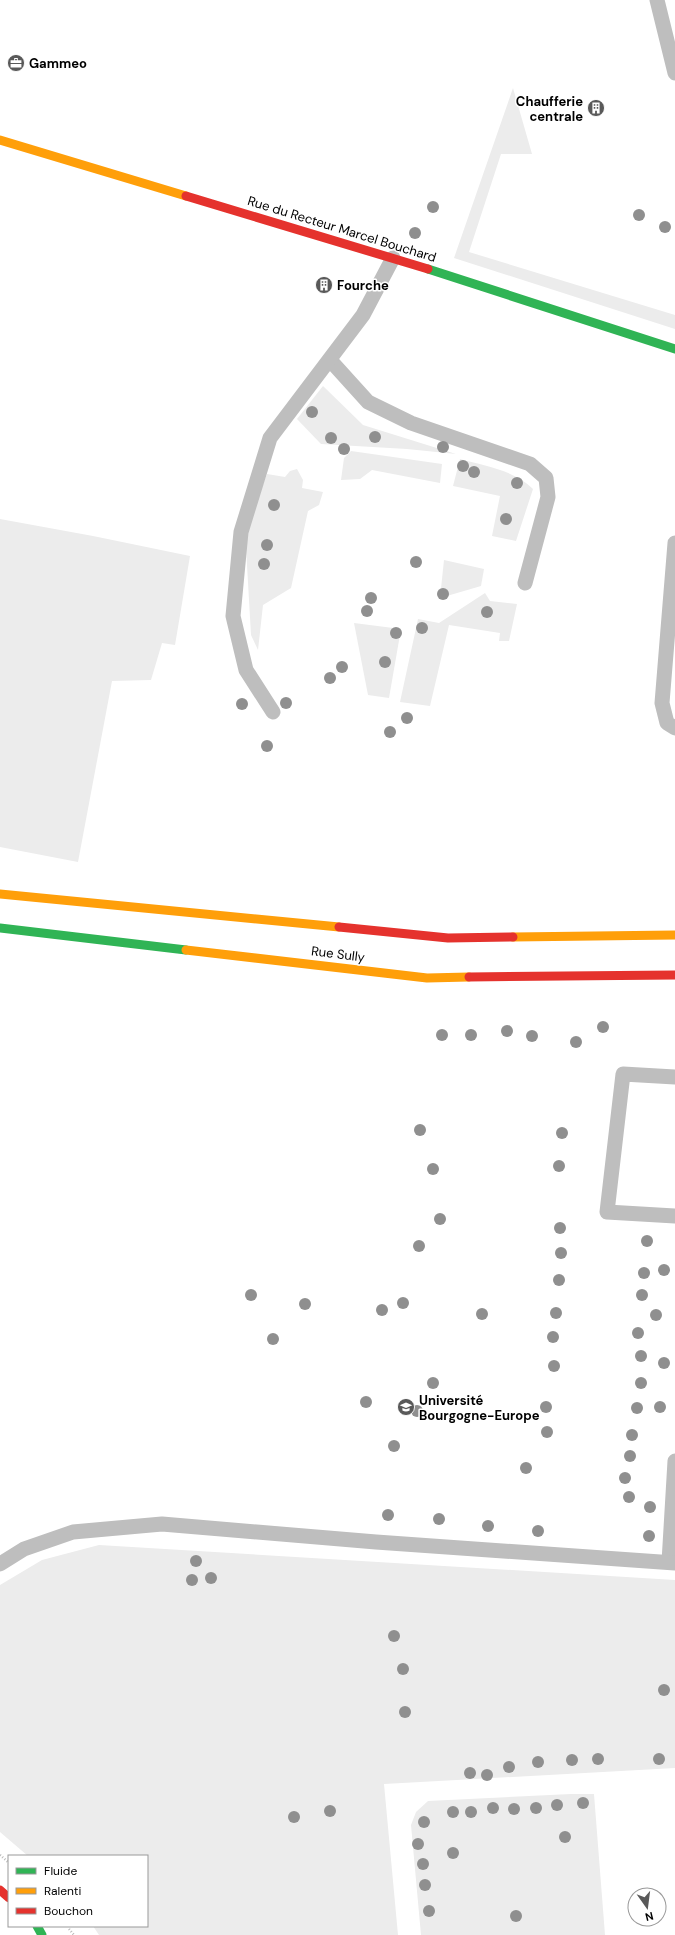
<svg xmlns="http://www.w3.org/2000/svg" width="675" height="1935" font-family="'DM Sans',sans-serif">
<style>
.green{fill:#ececec}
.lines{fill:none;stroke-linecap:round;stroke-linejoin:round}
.path{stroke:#b9b9b9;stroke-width:2.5;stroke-dasharray:1 2;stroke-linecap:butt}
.lane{stroke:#bebebe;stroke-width:15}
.fast{stroke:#30b455;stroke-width:9}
.slow{stroke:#ff9f0a;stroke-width:9}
.jam{stroke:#e5322d;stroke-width:9}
.tree{fill:#8f8f8f}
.labels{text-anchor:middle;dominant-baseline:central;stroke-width:3;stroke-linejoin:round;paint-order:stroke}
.poi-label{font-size:13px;font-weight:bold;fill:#000;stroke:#fff;text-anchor:start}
.street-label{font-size:13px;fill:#000;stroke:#fff}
</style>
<rect width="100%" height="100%" fill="#fff"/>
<g class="green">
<path d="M513,88L532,154H501L469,252L675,315V329L454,258Z"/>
<path d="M323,386L363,425L456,454L407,449L321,444L297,419Z"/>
<path d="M351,451L442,464L440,483L372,470L360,479L341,480L344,458Z"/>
<path d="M460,459C485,466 514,470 533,489L516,541L492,536L500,496L453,486Z"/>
<path d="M297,469L303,480L302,488L323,492L319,505L308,511L291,588L263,605L258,650L251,635L245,530L267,474L285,477L290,471Z"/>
<path d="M0,519L93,536L190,556L175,645L162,643L151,680L112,681L78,862L0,847Z"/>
<path d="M444,560L484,569L481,586L440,598Z"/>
<path d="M485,593L490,601L517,604L509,641H499L500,633L449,625L430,706L400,702L418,619L439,623Z"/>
<path d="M354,623L401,629L389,698L368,695Z"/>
<path d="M99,1545L675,1580V1768L384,1784L398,1935H99L93,1926H147V1856H28L0,1832V1585L42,1560Z"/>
<path d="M571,1794H594L605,1935H421L411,1825L416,1812L428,1801Z"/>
</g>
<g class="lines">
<g class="path">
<path d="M0,1855L9,1863"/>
<path d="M69,1929L74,1935"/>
</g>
<g class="lane">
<path d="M657,0L675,73"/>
<path d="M330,360L368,402L411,423L530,464L546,478L548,497L525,583"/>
<path d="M675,543L662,703L667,723L675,728"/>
<path d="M273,712L246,670L233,616L241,532L270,438L363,315L393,258"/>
<path d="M675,1077L623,1074L607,1212L675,1216"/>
<path d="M669,1562L675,1461"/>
<path d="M0,1564L24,1549L73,1532L162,1524L376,1542L675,1563"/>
</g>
<g class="fast">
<path d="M428,269L675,349"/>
<path d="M0,928L186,950"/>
<path d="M37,1926L42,1935"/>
</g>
<g class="slow">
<path d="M0,140L186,196"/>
<path d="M0,894L339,927"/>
<path d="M513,937L675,935"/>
<path d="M186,950L427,978L469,977"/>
</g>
<g class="jam">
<path d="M186,196L428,269"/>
<path d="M339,927L448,938L513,937"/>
<path d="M469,977L675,975"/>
<path d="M0,1890L9,1898"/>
</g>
</g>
<g class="tree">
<circle cx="433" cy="207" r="6"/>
<circle cx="639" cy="215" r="6"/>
<circle cx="665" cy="227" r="6"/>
<circle cx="415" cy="233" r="6"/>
<circle cx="312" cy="412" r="6"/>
<circle cx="375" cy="437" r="6"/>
<circle cx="331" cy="438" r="6"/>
<circle cx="443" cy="447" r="6"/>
<circle cx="344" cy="449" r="6"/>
<circle cx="463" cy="466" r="6"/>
<circle cx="474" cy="472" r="6"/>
<circle cx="517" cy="483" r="6"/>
<circle cx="274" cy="505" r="6"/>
<circle cx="506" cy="519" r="6"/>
<circle cx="267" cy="545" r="6"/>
<circle cx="416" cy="562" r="6"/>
<circle cx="264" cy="564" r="6"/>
<circle cx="443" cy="594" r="6"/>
<circle cx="371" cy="598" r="6"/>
<circle cx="367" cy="611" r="6"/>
<circle cx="487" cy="612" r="6"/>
<circle cx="422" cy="628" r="6"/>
<circle cx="396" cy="633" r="6"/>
<circle cx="385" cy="662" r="6"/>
<circle cx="342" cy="667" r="6"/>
<circle cx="330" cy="678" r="6"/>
<circle cx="286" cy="703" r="6"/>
<circle cx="242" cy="704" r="6"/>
<circle cx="407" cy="718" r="6"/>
<circle cx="390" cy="732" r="6"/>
<circle cx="267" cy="746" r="6"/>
<circle cx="603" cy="1027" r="6"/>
<circle cx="507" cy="1031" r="6"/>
<circle cx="442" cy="1035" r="6"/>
<circle cx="471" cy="1035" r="6"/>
<circle cx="532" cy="1036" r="6"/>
<circle cx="576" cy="1042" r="6"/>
<circle cx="420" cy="1130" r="6"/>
<circle cx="562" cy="1133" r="6"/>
<circle cx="559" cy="1166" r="6"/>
<circle cx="433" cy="1169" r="6"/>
<circle cx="440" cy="1219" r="6"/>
<circle cx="560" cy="1228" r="6"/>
<circle cx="647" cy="1241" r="6"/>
<circle cx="419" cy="1246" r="6"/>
<circle cx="561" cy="1253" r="6"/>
<circle cx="664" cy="1270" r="6"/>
<circle cx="644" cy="1273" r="6"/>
<circle cx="559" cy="1280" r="6"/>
<circle cx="251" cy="1295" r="6"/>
<circle cx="642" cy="1295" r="6"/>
<circle cx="403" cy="1303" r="6"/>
<circle cx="305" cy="1304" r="6"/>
<circle cx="382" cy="1310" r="6"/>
<circle cx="556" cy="1313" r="6"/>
<circle cx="482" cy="1314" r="6"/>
<circle cx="656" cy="1315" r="6"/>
<circle cx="638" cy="1333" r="6"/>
<circle cx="553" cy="1337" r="6"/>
<circle cx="273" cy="1339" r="6"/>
<circle cx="641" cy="1356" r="6"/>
<circle cx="664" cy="1363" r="6"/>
<circle cx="554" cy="1366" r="6"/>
<circle cx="433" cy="1383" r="6"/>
<circle cx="641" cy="1383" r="6"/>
<circle cx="366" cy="1402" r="6"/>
<circle cx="546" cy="1407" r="6"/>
<circle cx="660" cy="1407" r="6"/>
<circle cx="637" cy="1408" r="6"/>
<circle cx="417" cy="1411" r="6"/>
<circle cx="547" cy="1432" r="6"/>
<circle cx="632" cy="1435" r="6"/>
<circle cx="394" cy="1446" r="6"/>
<circle cx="630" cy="1456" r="6"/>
<circle cx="526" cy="1468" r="6"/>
<circle cx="625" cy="1478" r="6"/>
<circle cx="629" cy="1497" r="6"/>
<circle cx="650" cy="1507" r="6"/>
<circle cx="388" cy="1515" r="6"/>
<circle cx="439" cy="1519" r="6"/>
<circle cx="488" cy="1526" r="6"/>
<circle cx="538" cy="1531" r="6"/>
<circle cx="649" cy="1536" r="6"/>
<circle cx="196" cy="1561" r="6"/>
<circle cx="211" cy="1578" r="6"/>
<circle cx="192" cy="1580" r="6"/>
<circle cx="394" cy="1636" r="6"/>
<circle cx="403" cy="1669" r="6"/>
<circle cx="664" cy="1690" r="6"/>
<circle cx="405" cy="1712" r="6"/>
<circle cx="598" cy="1759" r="6"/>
<circle cx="659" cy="1759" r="6"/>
<circle cx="572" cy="1760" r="6"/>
<circle cx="538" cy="1762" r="6"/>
<circle cx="509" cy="1767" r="6"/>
<circle cx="470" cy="1773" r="6"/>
<circle cx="487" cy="1775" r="6"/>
<circle cx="583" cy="1803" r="6"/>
<circle cx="557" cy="1805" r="6"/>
<circle cx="493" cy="1808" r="6"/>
<circle cx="536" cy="1808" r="6"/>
<circle cx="514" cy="1809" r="6"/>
<circle cx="330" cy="1811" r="6"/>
<circle cx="453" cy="1812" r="6"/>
<circle cx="471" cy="1812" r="6"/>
<circle cx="294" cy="1817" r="6"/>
<circle cx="424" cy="1822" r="6"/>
<circle cx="565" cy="1837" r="6"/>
<circle cx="418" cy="1844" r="6"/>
<circle cx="453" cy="1853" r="6"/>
<circle cx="423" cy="1864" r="6"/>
<circle cx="425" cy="1885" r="6"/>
<circle cx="429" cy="1911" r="6"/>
<circle cx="516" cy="1916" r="6"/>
</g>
<defs>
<g id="office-disc" transform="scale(0.9)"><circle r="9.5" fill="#595959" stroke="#fff"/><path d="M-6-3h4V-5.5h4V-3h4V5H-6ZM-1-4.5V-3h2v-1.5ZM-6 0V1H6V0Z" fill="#fff"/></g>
<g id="building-disc" transform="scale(0.9)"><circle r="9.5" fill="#595959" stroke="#fff"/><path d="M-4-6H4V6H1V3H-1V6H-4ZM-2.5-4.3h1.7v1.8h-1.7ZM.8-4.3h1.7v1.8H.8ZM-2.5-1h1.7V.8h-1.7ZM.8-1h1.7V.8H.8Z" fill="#fff"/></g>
<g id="university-disc" transform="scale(0.9)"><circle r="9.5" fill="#595959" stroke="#fff"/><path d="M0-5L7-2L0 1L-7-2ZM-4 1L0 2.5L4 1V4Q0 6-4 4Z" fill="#fff"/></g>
</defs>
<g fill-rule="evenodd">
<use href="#office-disc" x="16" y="63"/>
<use href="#building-disc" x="596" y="108"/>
<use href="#building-disc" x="324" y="285"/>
<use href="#university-disc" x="406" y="1407"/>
</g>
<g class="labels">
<g class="poi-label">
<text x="29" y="63">Gammeo</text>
<text x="583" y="101" text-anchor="end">Chaufferie<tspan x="583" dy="15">centrale</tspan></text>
<text x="337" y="285">Fourche</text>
<text x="419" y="1400">Université<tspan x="419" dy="15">Bourgogne-Europe</tspan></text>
</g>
<g class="street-label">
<text transform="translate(342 229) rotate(17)">Rue du Recteur Marcel Bouchard</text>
<text transform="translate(338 954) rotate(7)">Rue Sully</text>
</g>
</g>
<rect x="8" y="1855" width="140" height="72" fill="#ffffff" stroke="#999999"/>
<rect x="16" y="1868" width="20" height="6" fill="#30b455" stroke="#999999"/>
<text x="44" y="1875" font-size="12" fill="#000000">Fluide</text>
<rect x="16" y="1888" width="20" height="6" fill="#ff9f0a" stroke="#999999"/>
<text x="44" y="1895" font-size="12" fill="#000000">Ralenti</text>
<rect x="16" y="1908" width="20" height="6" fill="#e5322d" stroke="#999999"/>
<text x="44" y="1915" font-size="12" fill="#000000">Bouchon</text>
<g transform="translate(647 1907) rotate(166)"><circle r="19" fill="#ffffff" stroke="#999999"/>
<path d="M0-3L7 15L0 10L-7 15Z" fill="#595959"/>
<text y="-6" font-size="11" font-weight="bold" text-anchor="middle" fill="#000000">N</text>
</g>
</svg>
